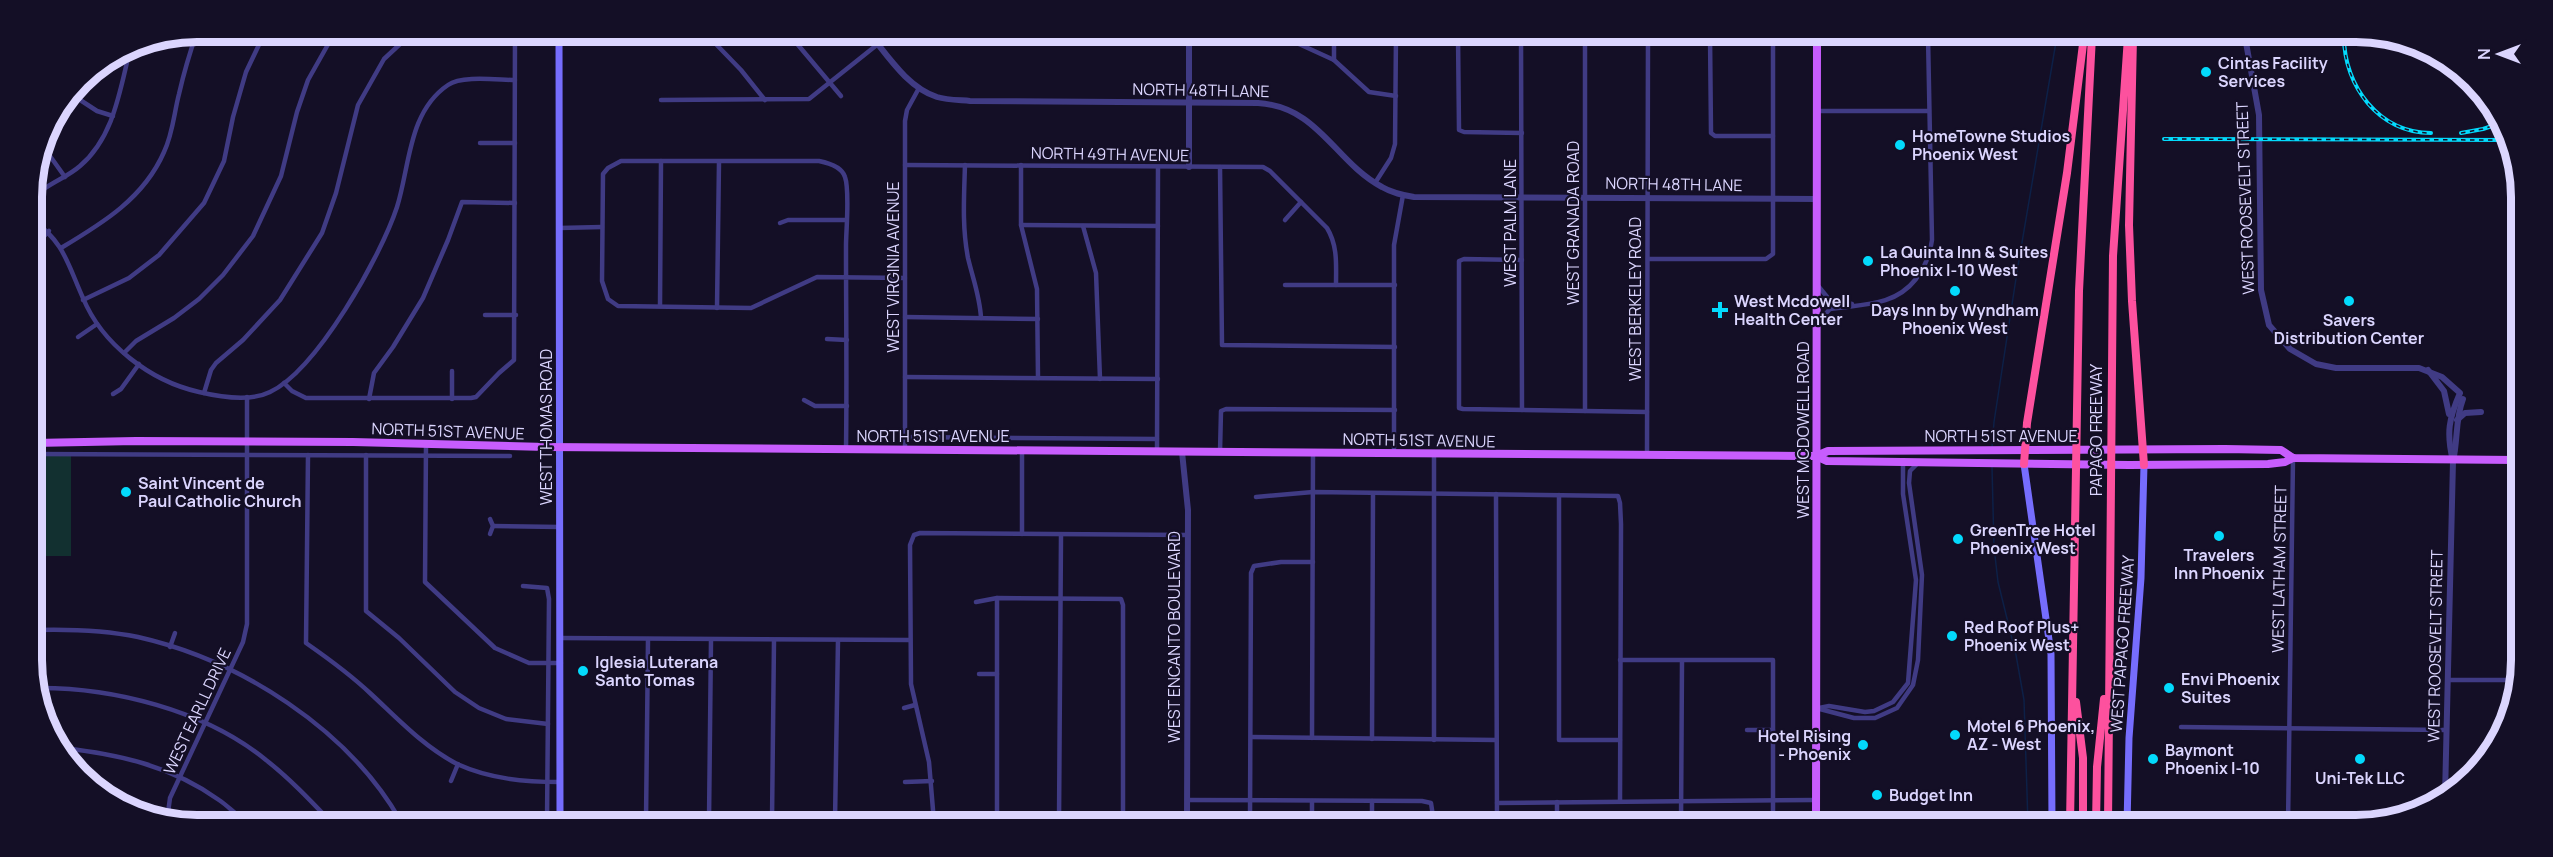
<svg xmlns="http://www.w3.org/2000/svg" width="2553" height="857" font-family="Manrope,sans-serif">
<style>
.green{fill:#123030}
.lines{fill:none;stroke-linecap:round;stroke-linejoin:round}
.stream{stroke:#0d2047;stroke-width:1.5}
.minor{stroke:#403b84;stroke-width:4.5}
.tertiary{stroke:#403b84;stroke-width:6}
.secondary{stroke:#766dfd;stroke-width:7}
.primary{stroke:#c75dfd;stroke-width:8}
.motorway{stroke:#fd519e;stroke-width:8}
.rail-casing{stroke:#03dafc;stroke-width:4}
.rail{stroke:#140f26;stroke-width:1.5;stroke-dasharray:4.5;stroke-linecap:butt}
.poi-dot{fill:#03dafc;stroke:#140f26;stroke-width:2}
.labels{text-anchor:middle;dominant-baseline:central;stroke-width:4.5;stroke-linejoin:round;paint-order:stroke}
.poi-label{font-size:16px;font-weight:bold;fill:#dbd5fe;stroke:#140f26;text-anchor:start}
.street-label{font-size:16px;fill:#dbd5fe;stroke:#140f26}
.rim{fill:none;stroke:#dbd5fe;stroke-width:8}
</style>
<rect width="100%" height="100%" fill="#140f26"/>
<path class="green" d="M33,456H71V556H34Z"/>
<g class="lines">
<g class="stream">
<path d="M1992,447L1994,422L2017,272L2057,36"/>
<path d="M1992,467L1994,547L1998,582L2016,655L2024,700L2028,824"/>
</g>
<g class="minor">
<path d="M664,33L671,38L712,40L741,70L765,100"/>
<path d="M788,33L841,96"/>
<path d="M958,33L970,38L1189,39"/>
<path d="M1252,34V39L1285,40L1299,44L1334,60L1369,92L1396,96"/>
<path d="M1458,35L1459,130L1464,132L1522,133"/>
<path d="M1521,35L1522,410"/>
<path d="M1710,35L1711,133L1715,136H1773"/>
<path d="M1334,60V34"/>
<path d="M71,94L97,111L113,116"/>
<path d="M661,100L809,99L878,44"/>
<path d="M1817,111H1929"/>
<path d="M480,143H515"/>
<path d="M40,150L50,156L65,177"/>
<path d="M905,165L1263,167L1270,171L1327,228C1338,246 1336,265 1336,285"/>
<path d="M965,165C964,197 962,227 968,258C973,279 980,297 981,318"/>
<path d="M1021,165V225L1037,289L1038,378"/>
<path d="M1220,167L1222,345L1395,347"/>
<path d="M1375,183L1391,158L1395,144L1396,35"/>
<path d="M32,201C44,184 64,180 80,166C115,136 120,88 131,46"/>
<path d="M32,220C64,241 68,265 83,298C102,344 150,381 199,392C220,397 250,402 270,392C317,370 381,256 397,207C410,166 408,112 448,85C462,75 498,80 515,80"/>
<path d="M1285,220L1301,202"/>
<path d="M780,223L788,220H846"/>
<path d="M1021,225L1158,226"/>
<path d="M1083,226L1096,273L1100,379"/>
<path d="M559,228L602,227"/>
<path d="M61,248C103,223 144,198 164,152C173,133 174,113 179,94C184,72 190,52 197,32"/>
<path d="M32,249L49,231"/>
<path d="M1648,259H1766L1773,254V36"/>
<path d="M1522,260L1464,259L1459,261V408L1463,409L1647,412"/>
<path d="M1285,285H1395"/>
<path d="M1819,287L1828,298L1852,304"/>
<path d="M83,300L129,278L159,255L204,203L224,161L233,117L246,72L265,32"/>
<path d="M660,306L661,161"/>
<path d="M717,308L719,162"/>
<path d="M485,315H516"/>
<path d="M905,317L1038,319"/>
<path d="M1818,322L1830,309C1862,304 1894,307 1916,279C1925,267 1930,255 1932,240L1928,36"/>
<path d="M78,337L97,324"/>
<path d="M827,339L847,340"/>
<path d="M124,353L136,341L174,318L199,299L223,275L253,236L281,176L297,112L308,80L335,32"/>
<path d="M452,371V399"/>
<path d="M905,377L1158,379"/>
<path d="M284,383L292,391L306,398H471L476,397L499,373L514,360L515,32"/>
<path d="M204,393L211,370L216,363L243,340L280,300L322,233L336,193L358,105L384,59L413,32"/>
<path d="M113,394L121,389L139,364"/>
<path d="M369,399L374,373L393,347L423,298L448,240L462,202L515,203"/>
<path d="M804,400L815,406H847"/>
<path d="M1585,411V35"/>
<path d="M905,437L1157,439"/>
<path d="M426,445L425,582L495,648L529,663H561"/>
<path d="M846,449C847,381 846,314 846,246C846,230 850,191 845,177C842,167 829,163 819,161H621L608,168L603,174L602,281L608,299L618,306L751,308L817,277L905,278"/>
<path d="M905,450V121L907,110L919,88"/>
<path d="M1022,450V534"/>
<path d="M1157,452L1158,167"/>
<path d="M1220,452L1221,411L1226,409L1395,410"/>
<path d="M1394,453V245L1403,195"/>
<path d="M33,454L510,456"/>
<path d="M308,455L306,643C329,659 351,675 371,694C398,719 424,747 457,764C490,779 525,782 560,782"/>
<path d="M366,455V611L399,638L455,692L479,708L506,719L548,724"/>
<path d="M1647,455L1648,35"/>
<path d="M1496,494L1497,823"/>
<path d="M1559,495V740H1620"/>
<path d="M1256,497L1313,492L1618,496L1620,503L1621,524L1620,801"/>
<path d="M490,519L493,526L490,534"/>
<path d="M493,526L560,527"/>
<path d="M523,586L547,588L549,599L547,821"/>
<path d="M976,602L997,598L1121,599L1123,605V822"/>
<path d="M34,630C69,629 104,630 138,637C240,660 348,729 400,820"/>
<path d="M560,638L910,640"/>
<path d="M170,647L175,633"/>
<path d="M1620,660H1773V824"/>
<path d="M979,674H997"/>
<path d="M2448,680H2516"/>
<path d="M35,688C112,687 205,710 266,760C289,778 309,799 329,820"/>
<path d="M904,708L915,705"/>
<path d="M1816,708L1854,718H1875L1897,708L1913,685L1918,660L1922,575L1909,483L1910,471L1917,464"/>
<path d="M1819,708L1829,706L1865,712L1874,711L1893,702L1908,683L1916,580L1903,494V462"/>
<path d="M2181,727L2446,730"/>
<path d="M1747,730H1773"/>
<path d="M1251,737L1496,740"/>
<path d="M1312,738L1313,452"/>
<path d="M1372,739L1373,494"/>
<path d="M1434,740V454"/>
<path d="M62,748C118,754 172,766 219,800C228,806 235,814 244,820"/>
<path d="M451,781L458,764"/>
<path d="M905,782L932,781"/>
<path d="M1187,800L1422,801L1431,803L1434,823"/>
<path d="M1372,801V823"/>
<path d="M1557,802V823"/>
<path d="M1497,803L1816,800"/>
<path d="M167,820L170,798L243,642L247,624V397"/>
<path d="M646,821L648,639"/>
<path d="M709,821L711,640"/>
<path d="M772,821L774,640"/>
<path d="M835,821L838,640"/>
<path d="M934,822L929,762L911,684L910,545L914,535L920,533L1188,535"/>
<path d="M997,822V598"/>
<path d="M1059,822L1061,535"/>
<path d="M1250,822L1251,573L1254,566L1281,562H1313"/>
<path d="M1312,823V801"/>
<path d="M1681,823L1682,661"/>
<path d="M2288,825L2293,459"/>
</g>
<g class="tertiary">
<path d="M869,33C888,56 907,87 937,97C947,100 959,100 970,101L1258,103C1319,107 1334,161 1382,187C1392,193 1403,195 1414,197L1817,199"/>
<path d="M1189,34V167"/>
<path d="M2245,37L2259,115L2261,290L2269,325L2290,349L2316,364L2336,368H2419L2442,377L2460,393C2449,418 2446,433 2453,461"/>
<path d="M2428,370L2444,391L2449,414"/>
<path d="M2457,420L2465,413L2481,412"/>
<path d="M1182,452L1188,510L1187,822"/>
<path d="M2445,796L2453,461C2458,440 2455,420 2463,399"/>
</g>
<g class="secondary">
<path d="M559,32L560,821"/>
<path d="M2024,464L2051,654L2052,824"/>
<path d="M2127,825L2129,738L2141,578L2144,465"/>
</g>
<g class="primary">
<path d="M33,443L136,441L353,442L546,447L1801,456H1816L1828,451L2225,449L2281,450L2293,458L2517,460"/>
<path d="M1816,456L1827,461L2129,465L2268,464L2285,462L2293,458"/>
<path d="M1816,824L1817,36"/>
</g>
<g class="motorway">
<path d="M2133,37L2129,225L2132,301L2144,465"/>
<path d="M2024,464L2027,423L2067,173L2084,36"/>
<path d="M2076,702L2083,758V824"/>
<path d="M2070,824L2079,291L2092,36"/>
<path d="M2096,825L2097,767L2104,699"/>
<path d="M2108,825L2113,256L2128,37"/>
</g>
<g class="rail-casing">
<g id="rail">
<path d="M2344,37C2344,86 2379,133 2431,133"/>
<path d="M2461,133L2483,129L2498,124"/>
<path d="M2164,139L2506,140"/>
</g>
</g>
<use href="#rail" class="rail"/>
</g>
<g class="poi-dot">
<circle cx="2206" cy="72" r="6"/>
<circle cx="1900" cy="145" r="6"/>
<circle cx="1868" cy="261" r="6"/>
<circle cx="1955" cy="291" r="6"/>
<circle cx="2349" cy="301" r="6"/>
<path d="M1717 301h6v6h6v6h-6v6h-6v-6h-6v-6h6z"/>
<circle cx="126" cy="492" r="6"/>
<circle cx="2219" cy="536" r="6"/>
<circle cx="1958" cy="539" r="6"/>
<circle cx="1952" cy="636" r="6"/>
<circle cx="583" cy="671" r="6"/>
<circle cx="2169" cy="688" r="6"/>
<circle cx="1955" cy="735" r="6"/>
<circle cx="1863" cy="745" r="6"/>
<circle cx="2153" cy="759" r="6"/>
<circle cx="2360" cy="759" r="6"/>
<circle cx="1877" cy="795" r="6"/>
</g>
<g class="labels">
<g class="poi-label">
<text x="2218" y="63">Cintas Facility<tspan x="2218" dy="18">Services</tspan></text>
<text x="1912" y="136">HomeTowne Studios<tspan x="1912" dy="18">Phoenix West</tspan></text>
<text x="1880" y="252">La Quinta Inn &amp; Suites<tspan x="1880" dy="18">Phoenix I-10 West</tspan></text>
<text x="1734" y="301">West Mcdowell<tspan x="1734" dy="18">Health Center</tspan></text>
<text x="1955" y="310" text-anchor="middle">Days Inn by Wyndham<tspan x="1955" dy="18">Phoenix West</tspan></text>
<text x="2349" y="320" text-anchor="middle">Savers<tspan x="2349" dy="18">Distribution Center</tspan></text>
<text x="138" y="483">Saint Vincent de<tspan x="138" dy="18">Paul Catholic Church</tspan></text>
<text x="1970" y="530">GreenTree Hotel<tspan x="1970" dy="18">Phoenix West</tspan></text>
<text x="2219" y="555" text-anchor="middle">Travelers<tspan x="2219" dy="18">Inn Phoenix</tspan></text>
<text x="1964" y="627">Red Roof Plus+<tspan x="1964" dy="18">Phoenix West</tspan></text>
<text x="595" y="662">Iglesia Luterana<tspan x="595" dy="18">Santo Tomas</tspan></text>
<text x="2181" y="679">Envi Phoenix<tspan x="2181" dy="18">Suites</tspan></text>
<text x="1967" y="726">Motel 6 Phoenix,<tspan x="1967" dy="18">AZ - West</tspan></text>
<text x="1851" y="736" text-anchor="end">Hotel Rising<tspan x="1851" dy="18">- Phoenix</tspan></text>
<text x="2165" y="750">Baymont<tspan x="2165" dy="18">Phoenix I-10</tspan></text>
<text x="2360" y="778" text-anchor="middle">Uni-Tek LLC</text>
<text x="1889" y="795">Budget Inn</text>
</g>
<g class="street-label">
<text transform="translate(1201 90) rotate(1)">NORTH 48TH LANE</text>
<text transform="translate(1110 154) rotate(1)">NORTH 49TH AVENUE</text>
<text transform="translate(1674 184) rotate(1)">NORTH 48TH LANE</text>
<text transform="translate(2245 198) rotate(-92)">WEST ROOSEVELT STREET</text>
<text transform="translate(1510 223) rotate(-90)">WEST PALM LANE</text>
<text transform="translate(1573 223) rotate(-90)">WEST GRANADA ROAD</text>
<text transform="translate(893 267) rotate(-90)">WEST VIRGINIA AVENUE</text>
<text transform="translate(1635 299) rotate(-90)">WEST BERKELEY ROAD</text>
<text transform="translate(546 427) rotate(-90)">WEST THOMAS ROAD</text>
<text transform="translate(1803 430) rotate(-90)">WEST MCDOWELL ROAD</text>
<text transform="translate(2096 430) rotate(-90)">PAPAGO FREEWAY</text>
<text transform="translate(448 431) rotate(2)">NORTH 51ST AVENUE</text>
<text x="933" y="436">NORTH 51ST AVENUE</text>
<text x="2001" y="436">NORTH 51ST AVENUE</text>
<text transform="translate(1419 440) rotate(1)">NORTH 51ST AVENUE</text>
<text transform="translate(2279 569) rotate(-89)">WEST LATHAM STREET</text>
<text transform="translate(1174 637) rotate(-90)">WEST ENCANTO BOULEVARD</text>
<text transform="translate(2122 644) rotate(-86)">WEST PAPAGO FREEWAY</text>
<text transform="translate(2435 646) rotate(-89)">WEST ROOSEVELT STREET</text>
<text transform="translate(197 711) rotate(-65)">WEST EARLL DRIVE</text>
</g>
</g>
<path d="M0 0H2553V857H0ZM197 42H2356A155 155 0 0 1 2511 197V660A155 155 0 0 1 2356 815H197A155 155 0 0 1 42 660V197A155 155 0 0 1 197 42Z" fill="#140f26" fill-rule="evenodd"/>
<path class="rim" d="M197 42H2356A155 155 0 0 1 2511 197V660A155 155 0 0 1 2356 815H197A155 155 0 0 1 42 660V197A155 155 0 0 1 197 42Z"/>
<g transform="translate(2499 54) rotate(270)" stroke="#140f26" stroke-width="4.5" paint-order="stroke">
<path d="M0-4.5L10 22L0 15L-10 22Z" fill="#dbd5fe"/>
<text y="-9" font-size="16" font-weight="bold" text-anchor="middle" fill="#dbd5fe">N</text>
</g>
</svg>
